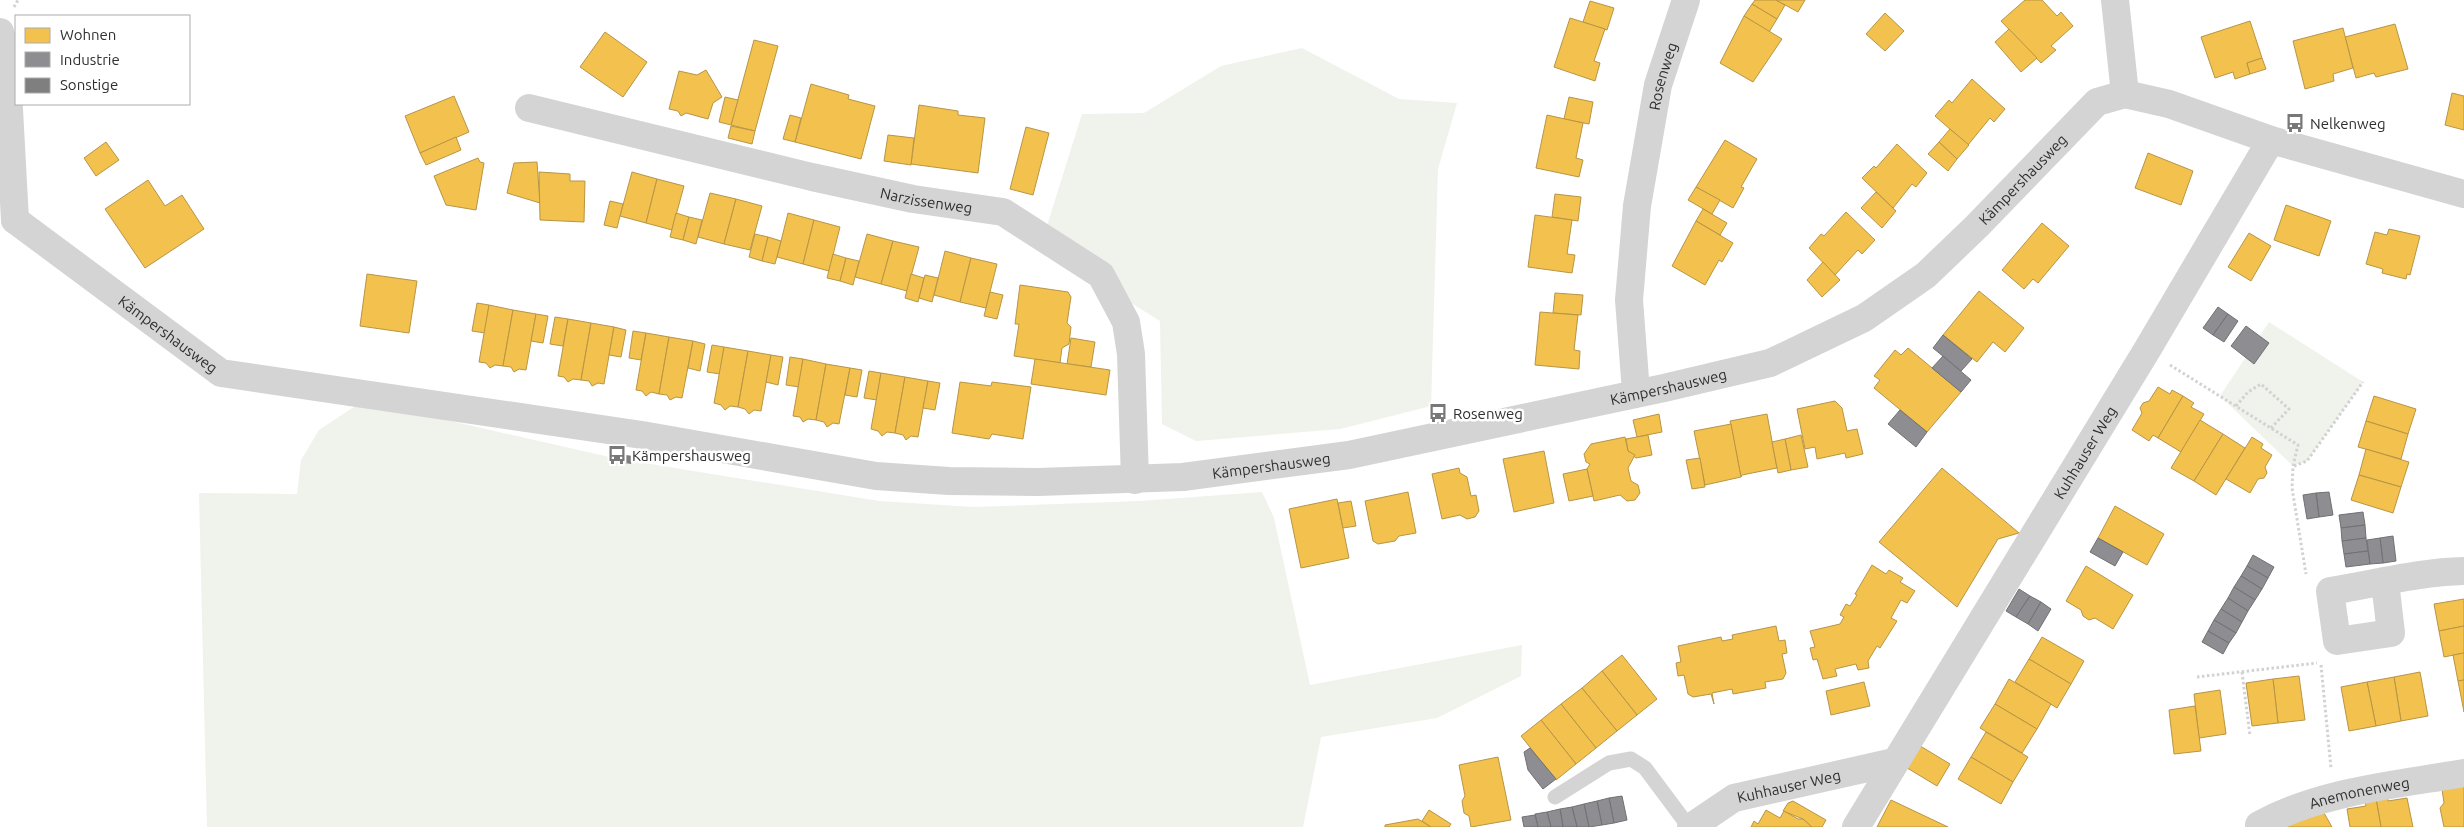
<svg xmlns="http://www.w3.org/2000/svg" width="2464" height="827" font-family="Ubuntu,sans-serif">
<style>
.green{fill:#f0f2ec}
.homes{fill:#f2c14e;stroke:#b89545}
.industry{fill:#8d8d92;stroke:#717174}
.building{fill:#7f7f7f}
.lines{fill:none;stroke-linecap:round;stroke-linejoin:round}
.path{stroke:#d2d2d2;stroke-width:3;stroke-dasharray:2.5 2.5;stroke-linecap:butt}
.service{stroke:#d4d4d4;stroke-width:15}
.minor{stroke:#d4d4d4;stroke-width:28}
.labels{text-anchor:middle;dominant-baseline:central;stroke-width:5;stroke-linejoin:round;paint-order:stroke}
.street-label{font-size:15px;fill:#2f2f2f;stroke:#fff}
.poi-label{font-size:15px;fill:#2f2f2f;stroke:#fff;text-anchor:start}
</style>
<rect width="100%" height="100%" fill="#fff"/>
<g class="green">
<path d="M1302,48L1399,99L1457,103L1438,169L1431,406L1340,429L1196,441L1162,424L1160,321L1128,301L1046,229L1082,114L1144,113L1221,66Z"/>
<path d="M2269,322L2363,382L2307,461L2293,466L2220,396Z"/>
<path d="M363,401L618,459V462L631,464L632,461L879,501L973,507L1140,501L1262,492L1274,518L1310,685L1522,645L1521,676L1437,718L1321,737L1303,827H207L199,493L297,494L301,460L319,430Z"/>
</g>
<g class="homes">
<path d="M1755,0H1776L1785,5L1777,19L1752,4Z"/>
<path d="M1776,0H1805L1798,12Z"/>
<path d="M2025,0H2042L2057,16L2061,12L2073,26L2051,46L2056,50L2041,63L2001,21Z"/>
<path d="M1590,1L1614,8L1607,30L1583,22Z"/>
<path d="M1752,4L1777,19L1769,32L1744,16Z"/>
<path d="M1885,13L1904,31L1885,51L1866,34Z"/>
<path d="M1744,16L1782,39L1753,82L1720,63Z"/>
<path d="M1570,18L1605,29L1594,61L1600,63L1595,81L1554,67Z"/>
<path d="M2250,21L2262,58L2247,63L2250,74L2235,79L2233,72L2215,78L2201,37Z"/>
<path d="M2395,24L2408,69L2376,77L2374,73L2356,78L2345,37Z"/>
<path d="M2343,28L2353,68L2333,74L2334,81L2305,89L2293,41Z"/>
<path d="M2009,29L2037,58L2021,72L1995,42Z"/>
<path d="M605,32L647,62L623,97L580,67Z"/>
<path d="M754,40L778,46L755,131L731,125Z"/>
<path d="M2262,58L2266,69L2250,74L2247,63Z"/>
<path d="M706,70L722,97L713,103L708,119L686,113L681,116L678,111L669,109L679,71L697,75Z"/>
<path d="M1972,79L2005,109L1994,122L1990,118L1968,145L1935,116L1949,100L1952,103Z"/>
<path d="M811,84L849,95L848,99L875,106L861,159L795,142Z"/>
<path d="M2452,93L2464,96V130L2445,125Z"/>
<path d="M454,96L469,132L420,153L405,116Z"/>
<path d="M725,97L738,100L731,125L719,122Z"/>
<path d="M1569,97L1593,102L1589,124L1564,119Z"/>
<path d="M919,105L958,111V115L985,118L978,173L911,164Z"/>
<path d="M790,115L801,118L795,142L783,139Z"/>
<path d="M1547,115L1583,123L1576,158L1583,160L1579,177L1536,168Z"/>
<path d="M731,126L755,131L752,144L728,138Z"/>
<path d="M1026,127L1049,133L1033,195L1010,189Z"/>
<path d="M1950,129L1969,145L1957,159L1939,142Z"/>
<path d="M888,135L914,138L911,165L884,161Z"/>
<path d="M456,137L461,150L426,165L420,153Z"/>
<path d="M1725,140L1757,159L1741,187L1744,188L1733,208L1696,187Z"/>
<path d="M106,142L119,160L96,176L84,158Z"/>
<path d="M1939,142L1957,159L1948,171L1928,154Z"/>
<path d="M1897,144L1927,173L1916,187L1912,184L1893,208L1862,178L1874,166L1876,168Z"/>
<path d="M2148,153L2193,171L2181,205L2135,188Z"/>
<path d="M478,158L480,162L484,163L476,210L446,205L434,176Z"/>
<path d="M537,162L540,203L507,193L514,163Z"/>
<path d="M539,172L570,174V181H585L584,222L540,220Z"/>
<path d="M632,172L657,179L646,223L620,216Z"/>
<path d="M657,179L684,186L672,230L646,223Z"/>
<path d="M148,180L165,206L182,195L204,229L145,268L105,209Z"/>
<path d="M1696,187L1720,200L1712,214L1688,200Z"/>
<path d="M1876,192L1896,211L1882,228L1861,208Z"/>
<path d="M710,193L736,199L724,244L698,237Z"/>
<path d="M1555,194L1581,197L1578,221L1552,217Z"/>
<path d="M736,199L762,206L750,250L724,244Z"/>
<path d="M610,201L623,204L617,228L604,225Z"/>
<path d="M2286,205L2331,221L2319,256L2274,240Z"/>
<path d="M1703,209L1727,223L1720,235L1696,221Z"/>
<path d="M1846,212L1875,240L1862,254L1858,250L1835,275L1809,248L1821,234L1824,236Z"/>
<path d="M676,213L689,217L683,240L670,237Z"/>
<path d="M788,213L814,220L803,264L777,257Z"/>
<path d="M1535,215L1572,220L1567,254L1575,255L1572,273L1528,267Z"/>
<path d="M689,217L702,220L696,244L683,240Z"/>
<path d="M814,220L840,227L829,271L803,264Z"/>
<path d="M1696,221L1733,243L1722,262L1719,260L1705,285L1672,266Z"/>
<path d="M2042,223L2069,246L2038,283L2033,279L2024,289L2002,270Z"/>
<path d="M2389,229L2420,236L2410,275L2407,274L2406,279L2382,273L2383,269L2366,264L2375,232L2387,235Z"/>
<path d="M2249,233L2271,246L2251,281L2228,267Z"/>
<path d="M755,234L768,237L762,261L749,257Z"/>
<path d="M867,234L893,241L881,284L855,277Z"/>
<path d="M768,237L781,241L775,264L762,261Z"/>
<path d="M893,241L919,247L907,291L881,284Z"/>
<path d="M945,251L971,258L960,302L934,295Z"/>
<path d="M833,254L846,258L840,281L827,278Z"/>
<path d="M846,258L859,261L853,285L840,281Z"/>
<path d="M971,258L997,264L986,308L960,302Z"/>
<path d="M1823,262L1840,280L1822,297L1807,280Z"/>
<path d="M367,274L417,281L409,333L360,326Z"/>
<path d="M911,274L924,278L918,302L905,298Z"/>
<path d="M925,275L938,278L932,302L919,298Z"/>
<path d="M1020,285L1068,292L1071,297L1067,323L1071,327L1069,344L1062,348L1060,363L1014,356L1019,324H1015Z"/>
<path d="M1979,291L2024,328L2005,352L1993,342L1977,362L1943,335Z"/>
<path d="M990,292L1003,295L997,319L984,316Z"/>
<path d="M1555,293L1583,295L1581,315L1553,313Z"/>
<path d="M477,303L489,305L485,333L472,331Z"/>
<path d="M489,305L513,310L503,366L495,365L490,368L486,363L479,362Z"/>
<path d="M513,310L536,314L526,370L519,369L514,372L511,367L503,366Z"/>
<path d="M1540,312L1578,315L1574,350L1580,351L1579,369L1535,365Z"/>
<path d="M536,314L548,316L543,343L531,341Z"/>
<path d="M555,317L568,319L563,346L550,344Z"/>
<path d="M568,319L591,323L581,380L573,379L568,382L564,377L558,376Z"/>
<path d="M591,323L614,327L604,384L598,383L592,386L589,381L581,380Z"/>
<path d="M614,327L626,330L621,357L609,355Z"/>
<path d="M633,331L646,333L641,360L629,358Z"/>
<path d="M646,333L669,337L659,394L651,392L646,396L642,391L636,390Z"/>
<path d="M669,337L693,341L682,398L676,397L670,400L667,395L659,394Z"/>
<path d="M1071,338L1095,342L1091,367L1067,364Z"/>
<path d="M693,341L705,344L700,371L688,368Z"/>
<path d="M712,345L724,347L720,374L707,372Z"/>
<path d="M724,347L748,351L738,407L730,406L725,410L721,405L714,403Z"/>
<path d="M1908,348L1961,392L1927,432L1874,388L1880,380L1874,376L1895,350L1901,355Z"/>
<path d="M748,351L771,355L761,411L754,410L749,414L745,409L738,407Z"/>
<path d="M771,355L783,357L778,385L766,382Z"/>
<path d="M790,357L803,359L799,387L786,385Z"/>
<path d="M803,359L826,364L816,420L808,419L803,422L800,417L793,416Z"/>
<path d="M1035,359L1110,370L1106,395L1031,384Z"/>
<path d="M826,364L850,368L839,424L833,423L827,427L824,422L816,420Z"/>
<path d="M850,368L862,370L857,397L845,395Z"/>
<path d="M869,371L881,373L877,400L864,398Z"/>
<path d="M881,373L905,377L895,433L887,432L882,436L878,431L871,429Z"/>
<path d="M905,377L928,381L918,437L911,436L906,440L903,435L895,433Z"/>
<path d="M928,381L940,383L935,410L923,408Z"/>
<path d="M960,382L991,386L992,382L1031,387L1023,439L992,434L989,439L952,433Z"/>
<path d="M2158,387L2170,394L2172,390L2183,396L2158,438L2153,435L2149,441L2132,430L2142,413L2140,408L2143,403L2149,401Z"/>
<path d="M2183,396L2194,403L2191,407L2204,414L2181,452L2158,438Z"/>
<path d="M2374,396L2416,409L2408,434L2366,421Z"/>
<path d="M1835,401L1842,408L1847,431L1857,429L1863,454L1846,458L1845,453L1817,459L1815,447L1805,449L1797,409Z"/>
<path d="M1659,414L1662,432L1637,437L1633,420Z"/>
<path d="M1767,414L1777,468L1742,475L1741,477L1730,421Z"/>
<path d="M2200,420L2223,434L2194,481L2171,468Z"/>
<path d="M2366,421L2408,434L2401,459L2358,447Z"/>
<path d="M1731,424L1741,477L1705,485L1694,431Z"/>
<path d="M2223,434L2245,448L2216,495L2194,481Z"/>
<path d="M1648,435L1652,455L1636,458L1628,451L1626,439Z"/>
<path d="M1801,435L1808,467L1791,470L1785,439Z"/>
<path d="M1625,437L1628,451L1635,455L1628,468L1631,481L1638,485L1640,493L1635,500L1627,501L1620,495L1594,501L1587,469L1590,464L1586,462L1584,454L1591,444Z"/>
<path d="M2252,437L2263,444L2261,448L2272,455L2265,467L2267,473L2264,478L2258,479L2250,493L2226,479Z"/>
<path d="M1785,439L1791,470L1778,473L1772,442Z"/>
<path d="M2366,449L2409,462L2401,487L2359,475Z"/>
<path d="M1544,451L1554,503L1514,512L1503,459Z"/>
<path d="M1700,458L1705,487L1692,489L1686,460Z"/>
<path d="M1459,468L1460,473L1467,477L1471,496L1476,495L1479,511L1475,517L1467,519L1460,515L1442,519L1432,474Z"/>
<path d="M1942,468L2019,533L1998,539L1957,607L1879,542Z"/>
<path d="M1587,469L1593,496L1569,501L1563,474Z"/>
<path d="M2359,475L2401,487L2393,513L2351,500Z"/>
<path d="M1408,492L1416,533L1399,536L1395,541L1378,544L1373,541L1365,501Z"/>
<path d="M1337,499L1349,558L1301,568L1289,509Z"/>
<path d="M1351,501L1356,526L1343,528L1338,503Z"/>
<path d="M2115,506L2164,534L2147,565L2098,538Z"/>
<path d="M1872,565L1886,574L1889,570L1903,578L1900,582L1915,591L1907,603L1901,600L1891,618L1897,621L1880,648L1877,646L1868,661L1869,668L1858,670L1856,664L1835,669L1837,676L1823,679L1817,659L1813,660L1810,648L1815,647L1810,631L1840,624L1844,617L1840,615L1846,604L1850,606L1857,595L1855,594Z"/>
<path d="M2086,566L2133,595L2113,629L2095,618L2089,620L2083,616L2081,610L2066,601Z"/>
<path d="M2464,599V626L2439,631L2434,604Z"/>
<path d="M1776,626L1779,641L1785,640L1787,653L1782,654L1786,673L1783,679L1765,682L1766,688L1733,694L1732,689L1712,693L1714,704L1711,694L1693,697L1688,694L1684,675L1678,676L1676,663L1681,662L1678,646L1721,637L1722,641L1733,639L1732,635Z"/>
<path d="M2464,626V653L2444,657L2439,631Z"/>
<path d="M2042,637L2084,661L2071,684L2029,659Z"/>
<path d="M2464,653V680L2458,681L2453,655Z"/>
<path d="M1622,655L1657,699L1637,715L1602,671Z"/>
<path d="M2029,659L2071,684L2057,708L2015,682Z"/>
<path d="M1602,671L1637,715L1617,731L1582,688Z"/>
<path d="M2420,672L2428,716L2401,721L2394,677Z"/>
<path d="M2299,676L2305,720L2278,723L2273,679Z"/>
<path d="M2394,677L2401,721L2376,726L2367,682Z"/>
<path d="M2009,679L2051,704L2037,729L1995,704Z"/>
<path d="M2273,679L2278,723L2252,726L2246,683Z"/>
<path d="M2464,680V712L2458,681Z"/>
<path d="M1864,682L1870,706L1831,715L1826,691Z"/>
<path d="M2367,682L2376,726L2349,731L2341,687Z"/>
<path d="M1582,688L1617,731L1596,748L1561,704Z"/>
<path d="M2220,690L2226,734L2199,738L2194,694Z"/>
<path d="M1561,704L1596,748L1576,764L1541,720Z"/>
<path d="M1995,704L2037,729L2022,753L1980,728Z"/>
<path d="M2195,706L2201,751L2174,754L2169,710Z"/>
<path d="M1541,720L1576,764L1556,780L1521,736Z"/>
<path d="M1986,732L2028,757L2013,782L1971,757Z"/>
<path d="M1917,744L1950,764L1937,786L1904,766Z"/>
<path d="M1498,757L1511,820L1471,827L1469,816L1464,813L1462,801L1465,796L1459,765Z"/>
<path d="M1971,757L2013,782L2001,804L1958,779Z"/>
<path d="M2464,783V827H2444L2440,808L2444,803L2442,789Z"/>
<path d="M2386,791L2388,801L2407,798L2413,827H2381L2375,793Z"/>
<path d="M2375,793L2381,827H2350L2347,809L2366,806L2364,795Z"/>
<path d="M1891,800L1948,827H1877Z"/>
<path d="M1793,801L1826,820L1822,827H1812L1803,819L1783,811L1788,803Z"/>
<path d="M2320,806L2332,827H2284Z"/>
<path d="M1429,810L1451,824L1449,827H1431L1422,821Z"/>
<path d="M1766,810L1780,818L1784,811L1798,819H1803L1812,827H1751L1754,821L1758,824Z"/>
<path d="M1418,819L1431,827H1385V825Z"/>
</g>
<g class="industry">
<path d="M2218,307L2228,314L2213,335L2203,328Z"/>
<path d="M2228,314L2238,321L2224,342L2213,335Z"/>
<path d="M2246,326L2269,343L2254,364L2231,346Z"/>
<path d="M1943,335L1972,359L1961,371L1933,348Z"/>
<path d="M1943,356L1971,380L1961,392L1932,368Z"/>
<path d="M1900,410L1927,432L1916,447L1888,424Z"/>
<path d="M2329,492L2333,515L2319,517L2316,493Z"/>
<path d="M2316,493L2319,517L2307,519L2303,495Z"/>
<path d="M2363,512L2365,525L2341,528L2339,515Z"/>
<path d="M2365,525L2366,538L2342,541L2341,528Z"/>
<path d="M2393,536L2396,561L2383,563L2380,538Z"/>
<path d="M2098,538L2123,552L2115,566L2090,552Z"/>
<path d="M2366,538L2368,551L2344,554L2342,541Z"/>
<path d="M2380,538L2383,563L2370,564L2367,540Z"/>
<path d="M2368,551L2370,564L2346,567L2344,554Z"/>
<path d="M2253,555L2274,567L2268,578L2247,566Z"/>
<path d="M2247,566L2268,578L2262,589L2241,576Z"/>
<path d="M2241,576L2262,589L2255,600L2234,587Z"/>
<path d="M2234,587L2255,600L2248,611L2228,598Z"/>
<path d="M2019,589L2030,596L2016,617L2006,611Z"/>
<path d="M2030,596L2041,602L2028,624L2016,617Z"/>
<path d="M2228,598L2248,611L2242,622L2221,609Z"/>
<path d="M2041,602L2051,609L2038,631L2028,624Z"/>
<path d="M2221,609L2242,622L2236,633L2214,620Z"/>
<path d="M2214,620L2236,633L2229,643L2208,631Z"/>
<path d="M2208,631L2229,643L2223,654L2202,642Z"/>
<path d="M1530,748L1556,779L1543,789L1528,770L1524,752Z"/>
<path d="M1622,796L1627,820L1614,823L1609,798Z"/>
<path d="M1609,798L1614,823L1602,825L1597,801Z"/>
<path d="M1597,801L1602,825L1589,827L1584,804Z"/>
<path d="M1584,804L1589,827H1577L1572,807Z"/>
<path d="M1572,807L1577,827H1563L1560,809Z"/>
<path d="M1560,809L1563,827H1551L1547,812Z"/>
<path d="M1547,812L1551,827H1538L1535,814Z"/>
<path d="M1535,815L1538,827H1524L1522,817Z"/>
</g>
<path class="building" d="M619,454L633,456L631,464L618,462Z"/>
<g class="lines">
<g class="path">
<path d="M14,7L18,0"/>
<path d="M2170,365L2298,445L2293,466L2292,488L2306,574"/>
<path d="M2236,406L2248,392L2261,384L2289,409L2270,429"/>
<path d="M2294,466L2307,461L2363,382"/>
<path d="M2321,665L2331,768"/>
<path d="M2242,672L2250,736"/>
<path d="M2197,677L2317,663"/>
</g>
<path class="service" d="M1555,797L1609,763L1631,759L1645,768L1689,827"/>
<g class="minor">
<path d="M2115,0L2125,94"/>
<path d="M0,32L6,54L15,220"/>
<path id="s1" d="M529,108L812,177L913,199L1003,212L1101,275L1126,322L1131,354L1135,480"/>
<path id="s2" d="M15,220L221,373L642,435L876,476L949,481L1038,482L1183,477L1349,455L1664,388L1770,363L1864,318L1926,275L1977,226L2097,102L2125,94L2169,104L2271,140L2464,194"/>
<path id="s3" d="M1636,392L1629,300L1637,206L1658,85L1686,0"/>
<path d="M2385,582L2391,633L2337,641L2330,591C2374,584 2419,572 2464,571"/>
<path id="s4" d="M2259,825C2321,791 2395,785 2464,773"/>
<path id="s5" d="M1691,827L1734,798L1894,762"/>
<path id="s6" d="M1856,827L2147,350L2271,140"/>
</g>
</g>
<defs>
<g id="bus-bare" transform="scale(1.5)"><path d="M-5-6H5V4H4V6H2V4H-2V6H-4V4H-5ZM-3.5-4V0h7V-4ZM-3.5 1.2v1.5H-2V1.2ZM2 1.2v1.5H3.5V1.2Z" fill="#787878" stroke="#fff" stroke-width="2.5" paint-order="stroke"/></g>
</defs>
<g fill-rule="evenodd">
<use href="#bus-bare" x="2295" y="123"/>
<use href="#bus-bare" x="1438" y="413"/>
<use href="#bus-bare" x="617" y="455"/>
</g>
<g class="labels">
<g class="street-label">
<text stroke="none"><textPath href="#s3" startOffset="319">Rosenweg</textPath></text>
<text stroke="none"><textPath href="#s2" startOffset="2141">Kämpershausweg</textPath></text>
<text stroke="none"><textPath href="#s1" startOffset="408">Narzissenweg</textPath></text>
<text stroke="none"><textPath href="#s2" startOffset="191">Kämpershausweg</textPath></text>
<text stroke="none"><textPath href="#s2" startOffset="1721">Kämpershausweg</textPath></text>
<text stroke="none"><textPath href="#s6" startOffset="439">Kuhhauser Weg</textPath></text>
<text stroke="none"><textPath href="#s2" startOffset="1316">Kämpershausweg</textPath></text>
<text stroke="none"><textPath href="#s5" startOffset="108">Kuhhauser Weg</textPath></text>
<text stroke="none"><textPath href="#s4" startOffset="106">Anemonenweg</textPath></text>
</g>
<g class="poi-label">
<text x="2310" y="123">Nelkenweg</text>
<text x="1453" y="413">Rosenweg</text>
<text x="632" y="455">Kämpershausweg</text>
</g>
</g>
<rect x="15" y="15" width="175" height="90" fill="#ffffff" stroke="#acacac"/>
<rect x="25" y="28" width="25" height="15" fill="#f2c14e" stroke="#acacac"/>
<text x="60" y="40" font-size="15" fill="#2f2f2f">Wohnen</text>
<rect x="25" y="52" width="25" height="15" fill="#8d8d92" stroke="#acacac"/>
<text x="60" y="65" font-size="15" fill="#2f2f2f">Industrie</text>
<rect x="25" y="78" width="25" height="15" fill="#7f7f7f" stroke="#acacac"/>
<text x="60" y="90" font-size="15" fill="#2f2f2f">Sonstige</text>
</svg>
